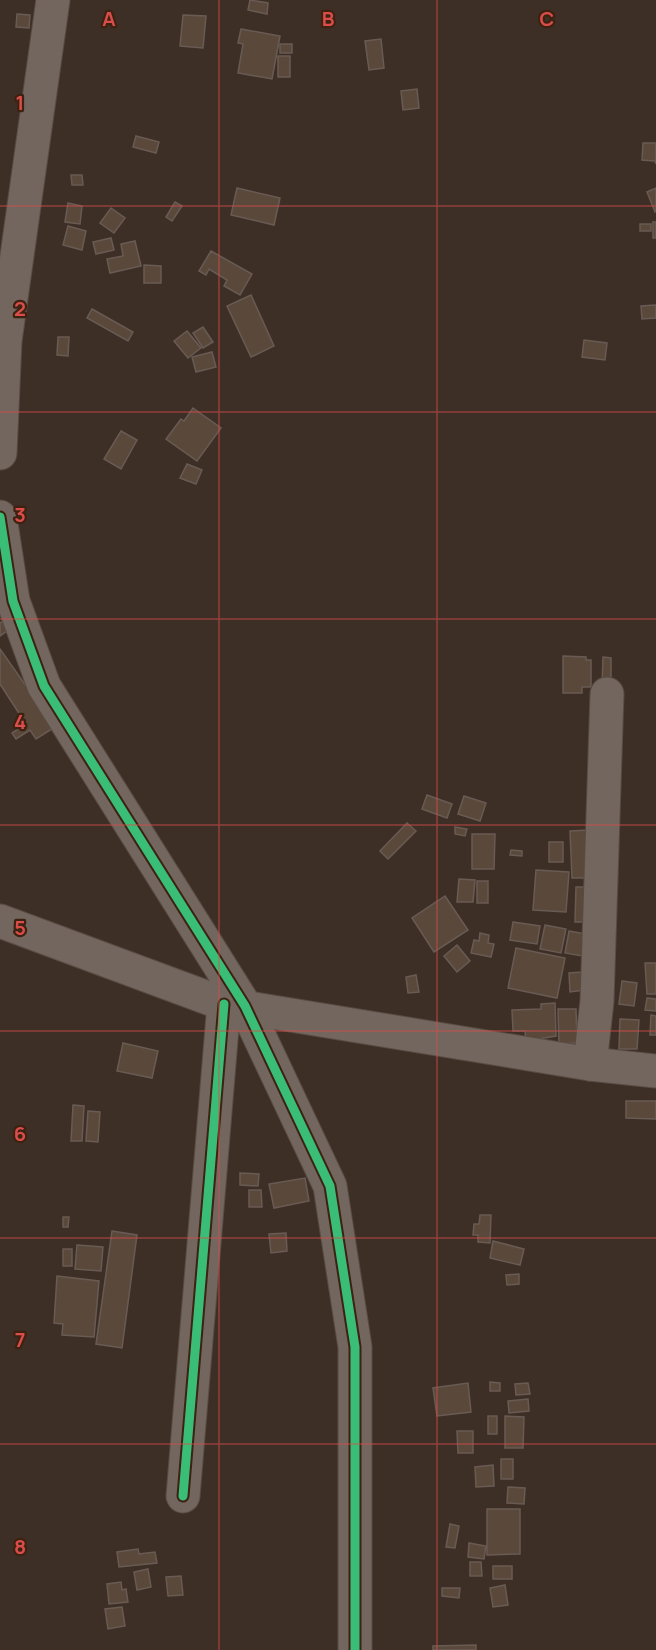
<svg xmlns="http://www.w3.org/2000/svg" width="656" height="1650" font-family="Manrope,sans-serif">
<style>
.building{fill:#5a483b;stroke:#685b54;stroke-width:1.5}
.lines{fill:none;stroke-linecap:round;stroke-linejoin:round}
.minor-casing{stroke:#594c43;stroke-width:35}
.minor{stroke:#72665f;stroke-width:33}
.cycleway-casing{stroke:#3d2212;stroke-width:13}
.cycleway{stroke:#3abd76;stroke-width:9}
.grid{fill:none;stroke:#db4d4a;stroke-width:1.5;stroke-opacity:0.55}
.grid-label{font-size:20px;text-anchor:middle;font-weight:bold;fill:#db4d4a;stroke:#3d2212;stroke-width:4.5;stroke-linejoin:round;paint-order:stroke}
</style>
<rect width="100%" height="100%" fill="#3e2f26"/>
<g class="building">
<path d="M250,0L268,3L267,14L248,10Z"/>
<path d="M17,14L30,15L29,28L16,27Z"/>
<path d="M183,15L206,16L203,48L180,46Z"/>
<path d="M241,29L280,36L272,79L238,73L243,44L238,43Z"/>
<path d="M381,39L384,68L369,70L365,41Z"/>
<rect x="280" y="44" width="12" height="9"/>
<rect x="278" y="56" width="12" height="21"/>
<path d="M417,89L419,108L403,110L401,91Z"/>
<path d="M136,136L159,142L156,153L133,147Z"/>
<path d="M643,143H656V164L655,161L642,160Z"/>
<path d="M71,175H82L83,185H72Z"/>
<path d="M237,188L280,198L274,225L231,215Z"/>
<path d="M656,188V211L655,212L647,192Z"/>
<path d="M175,202L182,206L172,221L166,217Z"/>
<path d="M68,203L82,206L80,224L65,222Z"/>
<path d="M111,208L125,218L114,233L100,223Z"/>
<rect x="653" y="222" width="3" height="16"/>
<rect x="640" y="224" width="11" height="7"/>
<path d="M68,226L86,231L82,250L63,245Z"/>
<path d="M111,238L114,250L96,254L93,242Z"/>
<path d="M135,241L141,266L110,273L107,259L123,256L121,244Z"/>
<path d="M211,251L252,274L240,295L224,286L227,280L209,269L206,275L199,271Z"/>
<path d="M144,265L161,266V283H144Z"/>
<path d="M251,295L274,346L251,357L227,306Z"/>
<path d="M656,305V318L642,319L641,306Z"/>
<path d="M92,309L133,332L128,341L87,318Z"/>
<path d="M203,327L213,342L203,348L193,333Z"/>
<path d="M187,331L201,348L188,358L174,341Z"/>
<path d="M58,337H69L68,356L57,355Z"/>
<path d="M584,340L607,343L605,360L582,357Z"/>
<path d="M212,352L216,367L196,372L192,357Z"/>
<path d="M193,408L221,428L197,461L166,439L181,419L184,421Z"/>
<path d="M121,431L137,440L121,469L104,459Z"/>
<path d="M187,464L202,470L196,484L180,478Z"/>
<path d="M9,617L15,625L0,636V623Z"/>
<path d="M0,649L55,727L36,739L30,730L16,739L12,733L26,724L0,684Z"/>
<path d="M563,656L586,657V660H591V687H582V693H563Z"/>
<path d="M603,657L611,658V686H602Z"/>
<path d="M427,795L452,804L447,818L422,809Z"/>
<path d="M464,796L486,803L480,821L458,814Z"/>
<path d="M407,823L416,831L388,859L380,851Z"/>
<path d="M455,827L467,829L465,836L455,834Z"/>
<path d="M590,830L592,878H572L570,831Z"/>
<path d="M472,834H495L494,869H472Z"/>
<rect x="549" y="842" width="14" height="20"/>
<path d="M511,850L522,851V856L510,855Z"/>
<path d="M536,870L569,872L566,912L533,910Z"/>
<path d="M459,879L475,880L473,902H457Z"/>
<rect x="477" y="881" width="11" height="22"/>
<path d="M576,887H596L595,922H575Z"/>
<path d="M445,896L468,930L434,952L412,918Z"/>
<path d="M513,922L540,926L537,944L510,940Z"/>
<path d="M545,925L566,929L561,953L540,949Z"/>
<path d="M569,931L586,934L582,956L565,953Z"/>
<path d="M480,933L489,935L488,943L494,944L491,957L471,953L474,940L479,941Z"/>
<path d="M457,945L470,961L457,972L444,956Z"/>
<path d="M516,948L565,958L557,998L508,988Z"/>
<path d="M645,963H656V994H647Z"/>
<path d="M582,972L584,990L570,992L569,973Z"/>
<path d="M416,975L419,992L408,993L406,977Z"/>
<path d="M622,981L637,983L634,1006L619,1004Z"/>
<path d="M647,998L656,999V1011L645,1010Z"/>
<path d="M555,1003L556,1036L526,1041L525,1031H513L512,1010L541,1009V1004Z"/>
<path d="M558,1009H576L577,1043L559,1044Z"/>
<path d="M651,1015L656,1016V1035H650Z"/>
<path d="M620,1019L639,1020L637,1049H619Z"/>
<path d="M123,1043L158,1051L152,1078L117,1071Z"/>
<path d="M626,1101H656V1119L626,1118Z"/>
<path d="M73,1105L84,1106L82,1141H71Z"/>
<path d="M88,1111L100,1112L98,1142L86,1141Z"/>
<path d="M240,1173L259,1174L258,1186L240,1185Z"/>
<path d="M305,1178L309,1201L274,1208L269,1184Z"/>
<path d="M249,1190H261L262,1207H249Z"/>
<path d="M480,1215H491L490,1243L478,1242V1235H473L474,1224H479Z"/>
<path d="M63,1217H69L68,1227H63Z"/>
<path d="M112,1231L137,1235L122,1348L96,1344Z"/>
<path d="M286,1233L287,1251L271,1253L269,1234Z"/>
<path d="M493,1241L524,1249L520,1265L490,1258Z"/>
<path d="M77,1245L103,1247L101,1271L75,1269Z"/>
<rect x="63" y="1249" width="9" height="17"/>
<path d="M519,1274V1284L507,1285L506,1275Z"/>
<path d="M57,1276L99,1281L94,1337L62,1335L63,1324L54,1323Z"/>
<path d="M490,1382L500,1383V1391H490Z"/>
<path d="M468,1383L471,1412L437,1416L433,1388Z"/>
<path d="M528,1383L530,1394L516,1395L515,1384Z"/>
<path d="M528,1399L529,1411L509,1413L508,1401Z"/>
<rect x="488" y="1416" width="9" height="18"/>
<path d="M505,1416L524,1417L523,1448H505Z"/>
<path d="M457,1431H473V1453H458Z"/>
<rect x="501" y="1459" width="12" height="20"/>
<path d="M493,1465L494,1486L476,1487L475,1467Z"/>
<path d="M508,1487L525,1488L524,1504L507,1503Z"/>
<path d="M487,1509H520V1554L487,1555Z"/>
<path d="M450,1524L459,1526L455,1548L446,1547Z"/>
<path d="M469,1543L486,1546L484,1559L468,1557Z"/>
<path d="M138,1549L139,1554L155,1552L157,1563L119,1567L117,1552Z"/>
<path d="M470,1562H481L482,1576H470Z"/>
<rect x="493" y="1566" width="19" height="13"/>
<path d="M148,1569L151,1587L137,1590L134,1572Z"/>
<path d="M181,1576L183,1595L168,1596L166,1577Z"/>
<path d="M121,1582L122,1590L126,1589L128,1602L109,1604L107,1584Z"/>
<path d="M505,1585L508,1605L493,1607L490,1588Z"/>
<path d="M442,1588H460L459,1598L442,1596Z"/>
<path d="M122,1607L125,1626L108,1629L105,1609Z"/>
<path d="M476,1645V1650H433V1646Z"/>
</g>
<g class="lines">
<g class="minor-casing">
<g id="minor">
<path d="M0,453L5,341L53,0"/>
<path d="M0,517L13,601L44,686L245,1006L330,1186L355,1347V1650"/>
<path d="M0,921L224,1004L590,1064L656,1071"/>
<path d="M590,1064L597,1001L607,694"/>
<path d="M183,1496L224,1004"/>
</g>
</g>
<use href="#minor" class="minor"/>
<g class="cycleway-casing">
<g id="cycleway">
<path d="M0,517L13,601L44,686L245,1006L330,1186L355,1347V1650"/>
<path d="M183,1496L224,1004"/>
</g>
</g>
<use href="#cycleway" class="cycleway"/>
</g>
<path class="grid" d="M219,0V1650M437,0V1650M0,206H656M0,412H656M0,619H656M0,825H656M0,1031H656M0,1238H656M0,1444H656"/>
<g class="grid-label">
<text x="109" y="26">A</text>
<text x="328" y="26">B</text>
<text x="547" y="26">C</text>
<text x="20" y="110">1</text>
<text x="20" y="316">2</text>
<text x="20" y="522">3</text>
<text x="20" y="729">4</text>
<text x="20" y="935">5</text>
<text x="20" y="1141">6</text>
<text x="20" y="1347">7</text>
<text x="20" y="1554">8</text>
</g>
</svg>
